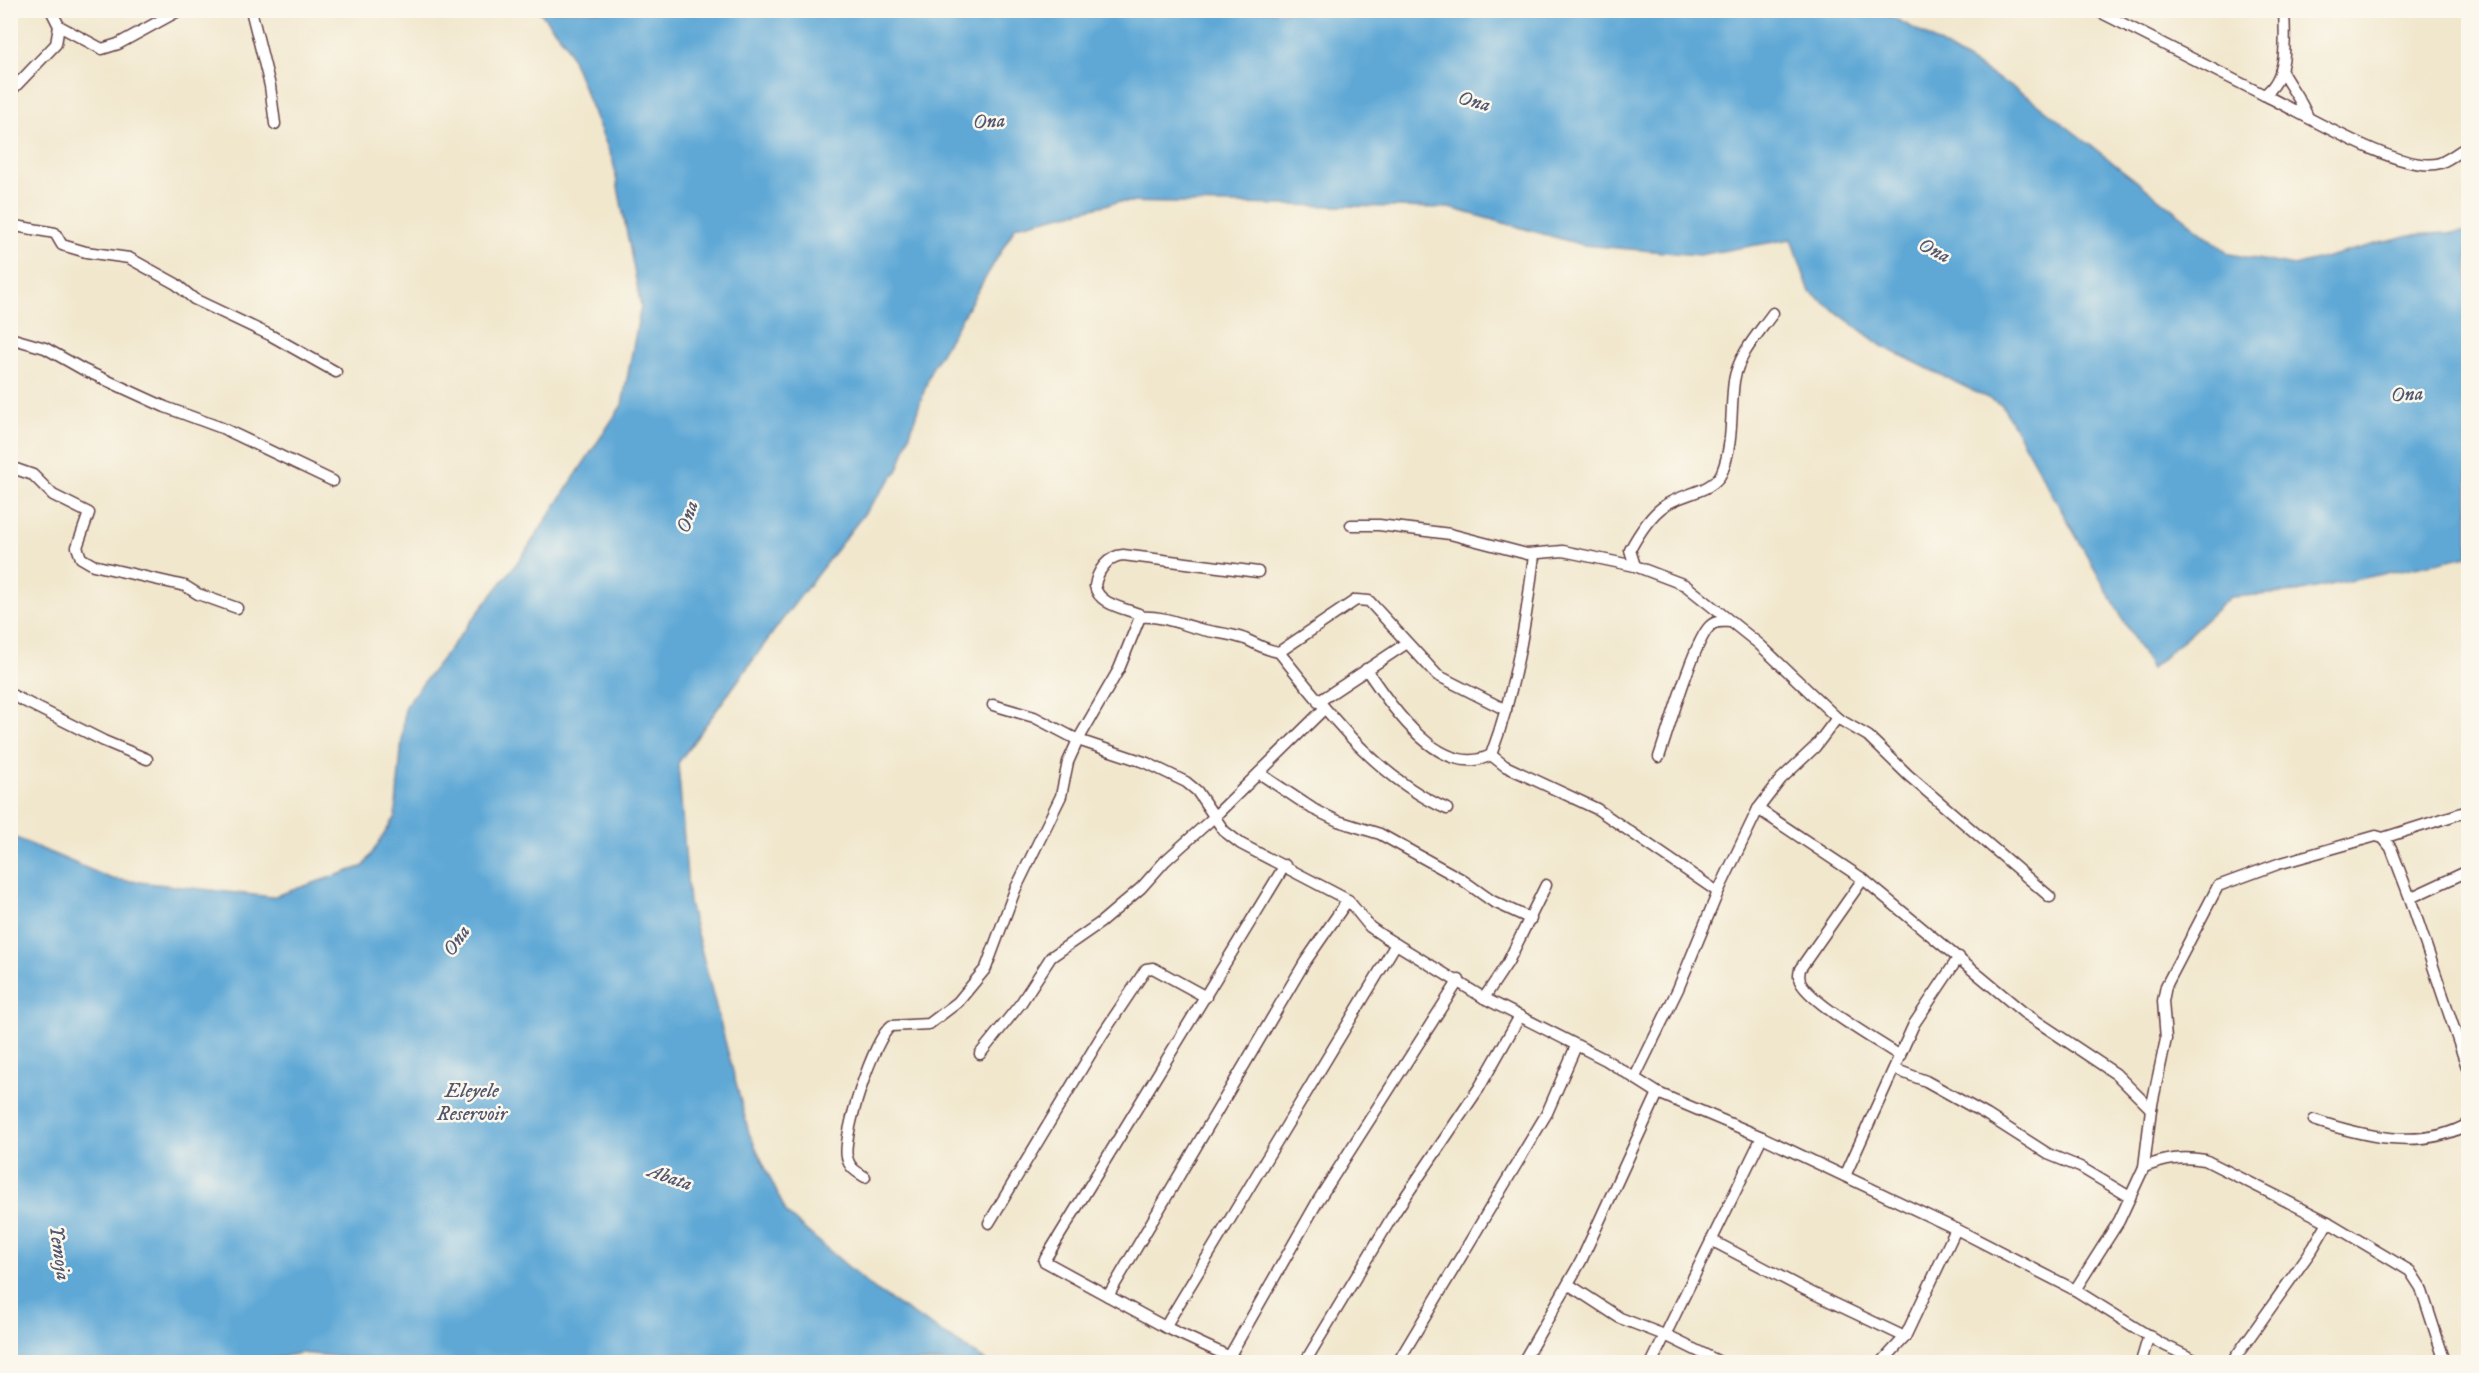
<svg xmlns="http://www.w3.org/2000/svg" width="2479" height="1373" font-family="'IM FELL DW Pica',serif">
<style>
.water{fill:#5ea8d6;stroke:#546480;stroke-width:1.5}
.lines{fill:none;stroke-linecap:round;stroke-linejoin:round}
.street-casing{stroke:#633d43;stroke-width:13}
.street{stroke:#fff;stroke-width:10}
.labels{text-anchor:middle;dominant-baseline:central;stroke-width:5;stroke-linejoin:round;paint-order:stroke}
.water-label{font-size:20px;font-style:italic;fill:#52566f;stroke:#fbf7ec}
</style>
<rect width="100%" height="100%" fill="#fbf7ec"/>
<filter id="ink" filterUnits="userSpaceOnUse"><feTurbulence type="fractalNoise" baseFrequency=".0167" numOctaves="2"/><feDisplacementMap in="SourceGraphic" scale="12" xChannelSelector="R" yChannelSelector="G"/><feConvolveMatrix kernelMatrix="1 2 1 2 8 2 1 2 1" color-interpolation-filters="sRGB"/></filter>
<filter id="wash" filterUnits="userSpaceOnUse"><feTurbulence type="fractalNoise" baseFrequency=".008" numOctaves="4" result="noise"/><feDisplacementMap in="SourceGraphic" scale="24" xChannelSelector="R" yChannelSelector="G"/><feGaussianBlur stdDeviation="1.35" result="paint"/><feColorMatrix in="noise" values="0 0 0 0 0 0 0 0 0 0 0 0 0 0 0 0 0 1.4 0 .05"/><feComposite in="paint" operator="in"/></filter>
<g filter="url(#wash)">
<rect width="100%" height="100%" fill="#f1e7cd"/>
<path class="water" d="M539,11H1880L1919,31L2030,98L2230,254L2294,266L2409,235L2468,232V556L2297,592L2230,597L2151,669L2002,405L1882,346L1810,292L1791,239L1699,255L1583,245L1450,208L1118,202L1016,226L931,370L898,470L782,620L678,763L689,903L749,1133L787,1214L875,1290L988,1362H778L673,1353L661,1362H393L300,1353L259,1362H11V836L112,879L272,897L364,866L395,817L405,706L523,555L622,405L641,306L613,161L566,44Z"/>
</g>
<g filter="url(#ink)">
<g class="lines">
<g class="street-casing">
<g id="street">
<path d="M251,10L270,86L275,124"/>
<path d="M2096,10L2264,95C2289,78 2285,38 2284,10"/>
<path d="M59,26L102,49L118,44L180,10"/>
<path d="M2281,70C2290,87 2300,98 2307,115"/>
<path d="M10,92L56,44L59,26L51,10"/>
<path d="M2264,95C2301,112 2402,175 2440,163C2450,159 2460,151 2468,146"/>
<path d="M10,225L55,233L62,245L86,252L129,258L176,284L194,299L270,335L336,372"/>
<path d="M10,338L45,348L84,370L165,407L222,428L333,481"/>
<path d="M10,467L33,475L53,495L89,513L77,547L81,558L93,565L185,586L198,594L237,608"/>
<path d="M1351,525H1379L1450,534L1527,554L1563,551L1635,566L1685,585L1759,644L1837,718L1868,736L1908,775L2050,897"/>
<path d="M1635,566L1630,550C1638,535 1650,516 1664,506C1681,493 1713,493 1722,472C1734,443 1730,410 1734,381C1738,355 1758,334 1773,313"/>
<path d="M1258,572L1123,555C1108,556 1097,571 1095,586C1098,604 1123,608 1139,614L1140,617C1164,615 1182,625 1204,630C1218,633 1231,634 1245,639C1257,644 1265,650 1279,652L1356,600L1369,601L1437,675L1506,710"/>
<path d="M1279,652C1326,711 1377,778 1447,809"/>
<path d="M1366,669C1390,704 1440,781 1491,755C1515,691 1526,623 1534,555"/>
<path d="M10,694L104,741L147,759"/>
<path d="M1318,702L1407,643"/>
<path d="M993,705L1034,717L1078,740L1147,763L1186,782L1197,791L1224,831L1241,844L1348,900L1370,927L1383,936L1484,998L1606,1060L1658,1093L1762,1137L1956,1229L2075,1290L2160,1343L2199,1362"/>
<path d="M1491,755L1505,766L1597,809L1718,892"/>
<path d="M1659,757C1668,731 1694,641 1710,626C1716,620 1724,622 1732,622"/>
<path d="M1259,773L1313,809L1338,821L1380,834L1461,879L1492,901L1531,919"/>
<path d="M1758,809L1863,879L2023,1012L2116,1074L2151,1109"/>
<path d="M2383,838L2391,848L2410,898L2468,1070"/>
<path d="M1863,879L1800,969C1799,974 1798,978 1801,983C1814,1005 1876,1040 1900,1056"/>
<path d="M2410,898L2468,871"/>
<path d="M1484,998L1508,962L1546,885"/>
<path d="M980,1054L1021,1003L1051,957L1100,923L1141,888L1165,861L1214,817L1324,709"/>
<path d="M1894,1069L1926,1081L1987,1115L2048,1154L2080,1167L2130,1197"/>
<path d="M1635,1077L1678,989L1718,892L1758,809L1781,779L1815,747L1837,718"/>
<path d="M2314,1120C2362,1136 2421,1151 2468,1124"/>
<path d="M2144,1167C2165,1159 2182,1156 2205,1160L2328,1222L2410,1271L2421,1288L2445,1362"/>
<path d="M1845,1176L1914,1024L1959,957"/>
<path d="M865,1177C857,1172 849,1168 847,1157C842,1136 874,1038 891,1026L929,1024L958,1002L986,968L1015,890L1061,796L1068,762L1078,740L1119,669L1140,617"/>
<path d="M989,1223L1102,1035L1146,969L1153,968L1206,997"/>
<path d="M1711,1240L1806,1290L1905,1337"/>
<path d="M1568,1284L1620,1318L1667,1336L1720,1362"/>
<path d="M2075,1290L2119,1221L2144,1167L2151,1109L2166,1039L2163,1001L2166,986L2218,886L2278,864L2376,836L2383,838L2468,811"/>
<path d="M1108,1296L1305,962L1348,900"/>
<path d="M1165,1327L1396,944"/>
<path d="M1229,1357L1319,1199L1459,980"/>
<path d="M1241,1362L1165,1327L1044,1261L1285,865"/>
<path d="M1305,1362L1395,1212L1479,1088L1520,1016"/>
<path d="M1398,1362L1547,1113L1576,1046"/>
<path d="M1523,1362L1581,1261L1658,1093"/>
<path d="M1652,1362L1762,1137"/>
<path d="M1882,1362L1905,1337L1956,1229"/>
<path d="M2141,1362L2149,1335"/>
<path d="M2232,1362L2313,1248L2328,1222"/>
</g>
</g>
<use href="#street" class="street"/>
</g>
</g>
<g class="labels">
<g class="water-label">
<text transform="translate(1474 102) rotate(15)">Ona</text>
<text transform="translate(989 122) rotate(-4)">Ona</text>
<text transform="translate(1934 251) rotate(27)">Ona</text>
<text transform="translate(2407 395) rotate(-4)">Ona</text>
<text transform="translate(688 517) rotate(-72)">Ona</text>
<text transform="translate(457 941) rotate(-55)">Ona</text>
<text x="472" y="1091">Eleyele<tspan x="472" dy="23">Reservoir</tspan></text>
<text transform="translate(670 1178) rotate(19)">Abata</text>
<text transform="translate(59 1253) rotate(82)">Yemoja</text>
</g>
</g>
<rect width="2479" height="1373" fill="none" stroke="#fbf7ec" stroke-width="36"/>
</svg>
